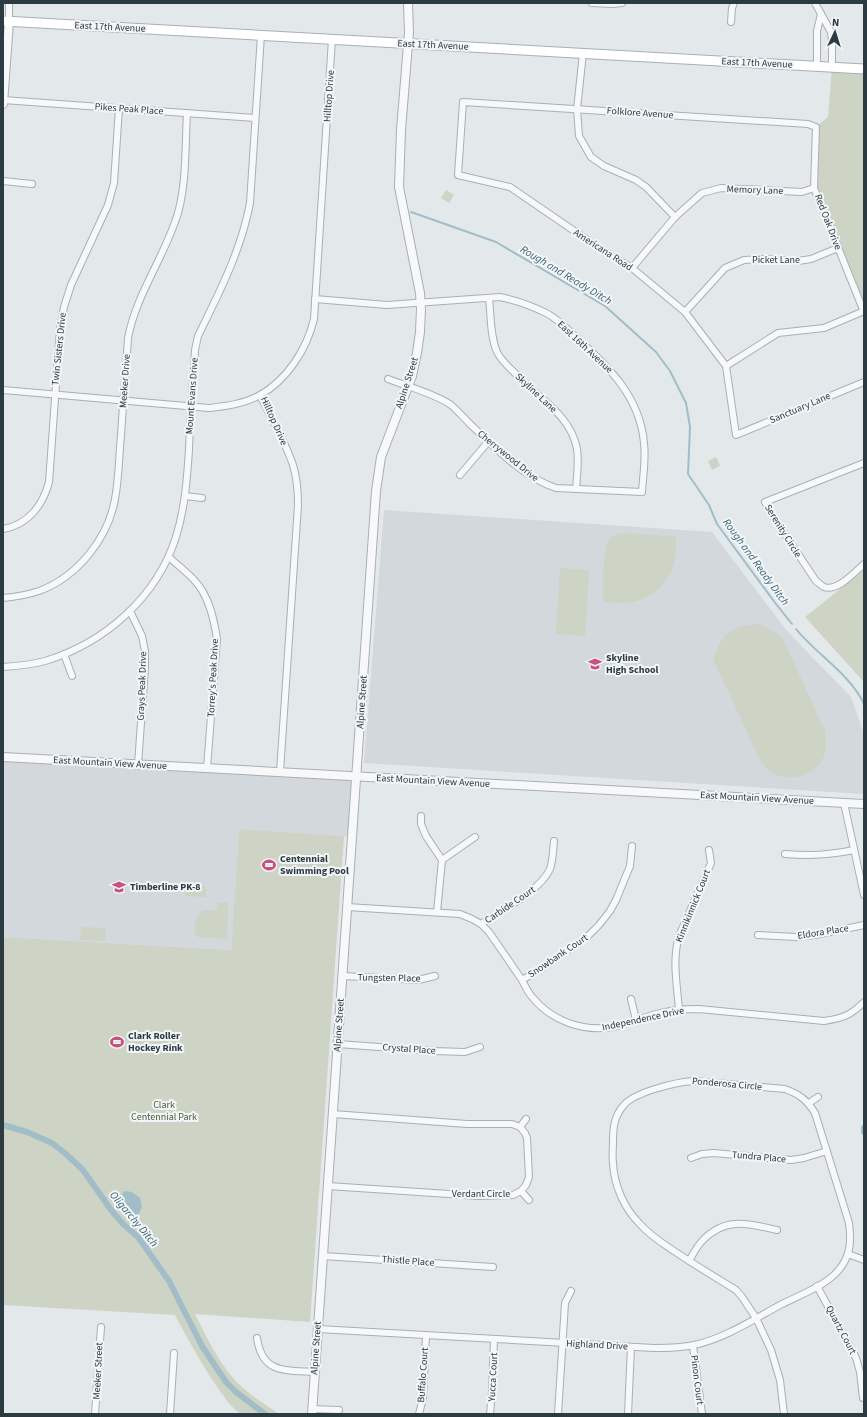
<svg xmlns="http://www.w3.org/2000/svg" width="867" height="1417" font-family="'Source Sans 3',sans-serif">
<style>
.built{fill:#d2d8dc}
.green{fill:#cdd4c5}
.water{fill:#a1bec8}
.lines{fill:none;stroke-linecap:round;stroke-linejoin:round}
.stream{stroke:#a1bec8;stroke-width:2}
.canal{stroke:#a1bec8;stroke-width:6}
.minor-casing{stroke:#a8b0b5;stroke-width:8}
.tertiary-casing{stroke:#a8b0b5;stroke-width:10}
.secondary-casing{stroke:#a8b0b5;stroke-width:11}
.minor{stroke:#f6f8f9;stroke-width:6}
.tertiary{stroke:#f6f8f9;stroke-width:8}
.secondary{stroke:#fff;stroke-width:9}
.labels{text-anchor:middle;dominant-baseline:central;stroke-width:4;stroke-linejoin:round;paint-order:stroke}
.street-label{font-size:10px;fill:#2c3a42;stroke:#f3f6f8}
.poi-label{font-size:10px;font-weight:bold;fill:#2c3a42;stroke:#f3f6f8;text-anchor:start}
.park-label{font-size:10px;fill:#495d3a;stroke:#f3f6f8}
.water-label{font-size:11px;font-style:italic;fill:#386274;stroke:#f3f6f8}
</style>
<rect width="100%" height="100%" fill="#e3e8eb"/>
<g class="built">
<path d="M384,510L712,532L787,631L851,697L864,734V794L364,763Z"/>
<path d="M3,757L356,776L352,837L239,829L231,950L3,937Z"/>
</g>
<g class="green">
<path d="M832,67L864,69V311L814,188L816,127L828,117Z"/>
<path d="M446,190L454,195L449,203L441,198Z"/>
<path d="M716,457L720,466L712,470L708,461Z"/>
<path d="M625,533L676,537C676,544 676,552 675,559C671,583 649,602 625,603C618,604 610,602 603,601C603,589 602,547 610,538C614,534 619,534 625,533Z"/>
<path d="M560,568L589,570L585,636L556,634Z"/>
<path d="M864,570V682L805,617Z"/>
<path d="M755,624C767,626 774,631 783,639L825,731C826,739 827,748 824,756C816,777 785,784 768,770C765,767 762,763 760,760L713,659C722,635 729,627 755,624Z"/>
<path d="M239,829L344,836L310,1322L195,1314C206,1336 217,1359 233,1378C245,1392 263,1403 279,1414C272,1414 247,1416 242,1414C224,1407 185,1334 175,1315L3,1305V937L231,950Z"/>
<path d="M186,885L206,886V897L185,896Z"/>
<path d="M218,902L228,903L227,939L197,937C192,928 194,917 203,910H217Z"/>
<path d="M81,927L106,928L105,941L80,940Z"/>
</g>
<path class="water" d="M124,1191L132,1192L140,1198L142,1207L138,1216L130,1215C122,1208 117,1201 124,1191Z"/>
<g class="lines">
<g class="stream">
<path d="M411,212L496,242L605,306L656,352L670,371L686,403L690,427L688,474L709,505L717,524L776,604L792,624"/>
<path d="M796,629C816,654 850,674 864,704"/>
</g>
<g class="canal">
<path d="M3,1125L27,1132L52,1143L66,1154L83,1170L111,1210L123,1224L138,1237L169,1281L202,1346L226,1382L236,1392L265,1414"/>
<path d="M864,1128V1132"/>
</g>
<g class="minor-casing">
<g id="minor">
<path d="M592,3L612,4L622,3"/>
<path d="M815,3L831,32L832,41V67"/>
<path d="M9,22V3"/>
<path d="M731,22L732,8L734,3"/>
<path d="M583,53L577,109L579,136L591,157L604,166L636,180L646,187L675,217"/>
<path d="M817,66V31L821,14"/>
<path d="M3,100L255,118"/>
<path d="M3,181L32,184"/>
<path d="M632,268L675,217L702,193L721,188L802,192L814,188"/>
<path d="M489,298C491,315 490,336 497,352C502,362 511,369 519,377C541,400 571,416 577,449C579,462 577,476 576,489"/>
<path d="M315,299L387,305L500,297C515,300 532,306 546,313C558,319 567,329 577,338C609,367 640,397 644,443C646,459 643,476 642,492L556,488C524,478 494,447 470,424C464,418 458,411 451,405C436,394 406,386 388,379"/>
<path d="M685,312L725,268L744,260L762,259L798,261L811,259L838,248"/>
<path d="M864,312L814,188L816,127L808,124L463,102L458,175L510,187L605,252L632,268L685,312L726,366L736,435L864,382"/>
<path d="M726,366L778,333L824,328L864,311"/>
<path d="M3,390L209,408C226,406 244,404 260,395C287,380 307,349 314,319L332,39"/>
<path d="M260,395C271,418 285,441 293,465C297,478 298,492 298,505L280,772"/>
<path d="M864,463L765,502L772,515L816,581C819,583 822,586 824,587C837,592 855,572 864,564"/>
<path d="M460,475L488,442"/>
<path d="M185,496L202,498"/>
<path d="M3,529C28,525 43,505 49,482L60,329L64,307L71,285L108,205L114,183L119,108"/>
<path d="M169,557C177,565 187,572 195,581C209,596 214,619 217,639L207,768"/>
<path d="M3,598C15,597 27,595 39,591C77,577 108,539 115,499C119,478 119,456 121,435C123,403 126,371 128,338C136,296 161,262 175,222C187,191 185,146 187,113"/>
<path d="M130,611L142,636L145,651V668L138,764"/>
<path d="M64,654L72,676"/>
<path d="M3,667C17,666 31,665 45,661C105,643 157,597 176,537C185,508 187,479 189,450C190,417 193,383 195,350L198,336C219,293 241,251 250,203L261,35"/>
<path d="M844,803L864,895"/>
<path d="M421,816V824L426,836L442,860L437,912"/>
<path d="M785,854C811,856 828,855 854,850"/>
<path d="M442,860L475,837"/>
<path d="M347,907L460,914L472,919L481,924L489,932C500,948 511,964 522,980C525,986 528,993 533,998C552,1021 583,1032 612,1027C627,1024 642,1018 656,1014C670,1010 684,1009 699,1009L824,1021C843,1018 850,1016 864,1002"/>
<path d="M481,924C501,911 541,890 550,869C553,860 553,851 554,841"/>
<path d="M758,935L796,937L815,935L864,925"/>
<path d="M343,976L418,980L435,976"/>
<path d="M522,980L539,970L587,937L599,925L610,911L616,900L630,866L632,846"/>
<path d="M631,999L636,1020"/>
<path d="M679,1010C677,984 672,960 679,936L711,863L709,850"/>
<path d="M338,1044L434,1051L465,1052L480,1047"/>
<path d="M809,1103L818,1097"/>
<path d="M520,1127L526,1119"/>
<path d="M691,1158L702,1154L714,1153L791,1160L804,1158L827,1151"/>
<path d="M328,1186L479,1196L513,1195L521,1191L526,1185L529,1177L527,1138L525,1133L520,1127L512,1124H467L333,1114"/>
<path d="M521,1191L529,1200"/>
<path d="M848,1254L864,1260"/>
<path d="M323,1256L493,1267"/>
<path d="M689,1261C693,1254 697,1246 703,1240C726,1216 749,1224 777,1230"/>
<path d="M817,1286L856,1358L860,1372L863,1398"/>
<path d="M318,1329L654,1348C667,1348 681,1348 694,1345C726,1338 754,1319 782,1304C800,1295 830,1284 841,1267C851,1254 851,1239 849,1223L815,1113C807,1100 799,1094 785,1089L694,1081C676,1082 635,1092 624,1105C614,1116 613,1128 613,1142C613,1149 612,1156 613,1163C614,1185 624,1208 639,1223C649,1235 662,1243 674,1251C695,1265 715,1277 736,1290L742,1297L756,1318L771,1350L780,1380L784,1414"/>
<path d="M257,1338C262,1374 285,1370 315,1372"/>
<path d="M693,1346L702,1414"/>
<path d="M312,1409L339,1410"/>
<path d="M95,1414L101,1327"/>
<path d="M170,1414L174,1353"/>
<path d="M419,1414L423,1398L426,1336"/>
<path d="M490,1414L492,1392L494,1340"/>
<path d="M558,1414L565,1303L571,1291"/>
<path d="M628,1414L631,1347"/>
</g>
</g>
<g class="tertiary-casing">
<g id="tertiary">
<path d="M3,104L9,22"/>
<path d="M3,757L864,804"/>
<path d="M312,1414L376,491L381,457L412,376L417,353L420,332L421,309L420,293L399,187L401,130L409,32L408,3"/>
</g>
</g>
<g class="secondary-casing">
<path id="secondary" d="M3,21L864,69"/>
</g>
<use href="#minor" class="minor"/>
<use href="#tertiary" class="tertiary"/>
<use href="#secondary" class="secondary"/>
</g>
<defs>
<g id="school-bare" transform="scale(1.08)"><path d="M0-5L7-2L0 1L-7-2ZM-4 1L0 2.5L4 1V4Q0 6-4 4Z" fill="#c75180" stroke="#f3f6f8" stroke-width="2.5" paint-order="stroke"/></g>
<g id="stadium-bare" transform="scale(1.08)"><path d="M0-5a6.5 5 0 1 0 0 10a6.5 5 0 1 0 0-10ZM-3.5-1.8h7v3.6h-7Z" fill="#c75180" stroke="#f3f6f8" stroke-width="2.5" paint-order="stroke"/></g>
</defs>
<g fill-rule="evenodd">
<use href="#school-bare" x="595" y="664"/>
<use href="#stadium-bare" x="269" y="865"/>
<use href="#school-bare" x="119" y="887"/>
<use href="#stadium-bare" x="117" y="1042"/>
</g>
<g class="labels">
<g class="street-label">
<text transform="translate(110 27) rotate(3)">East 17th Avenue</text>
<text transform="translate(433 45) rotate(3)">East 17th Avenue</text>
<text transform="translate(757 63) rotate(3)">East 17th Avenue</text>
<text transform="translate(329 96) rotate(-86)">Hilltop Drive</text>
<text transform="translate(129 109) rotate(4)">Pikes Peak Place</text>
<text transform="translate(640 113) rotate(4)">Folklore Avenue</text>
<text transform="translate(755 190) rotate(2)">Memory Lane</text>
<text transform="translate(828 222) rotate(69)">Red Oak Drive</text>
<text transform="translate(603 250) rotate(33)">Americana Road</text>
<text x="776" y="260">Picket Lane</text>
<text transform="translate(585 347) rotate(43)">East 16th Avenue</text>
<text transform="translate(59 349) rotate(-84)">Twin Sisters Drive</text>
<text transform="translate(125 381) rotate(-86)">Meeker Drive</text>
<text transform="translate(407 383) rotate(-72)">Alpine Street</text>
<text transform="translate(536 393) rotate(43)">Skyline Lane</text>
<text transform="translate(192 396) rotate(-86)">Mount Evans Drive</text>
<text transform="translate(800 408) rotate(-23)">Sanctuary Lane</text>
<text transform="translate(274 421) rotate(66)">Hilltop Drive</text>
<text transform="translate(508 456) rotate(39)">Cherrywood Drive</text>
<text transform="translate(783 531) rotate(58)">Serenity Circle</text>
<text transform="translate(213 678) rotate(-87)">Torrey's Peak Drive</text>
<text transform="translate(142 686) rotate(-88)">Grays Peak Drive</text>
<text transform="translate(362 702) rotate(-86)">Alpine Street</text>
<text transform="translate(110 763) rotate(3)">East Mountain View Avenue</text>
<text transform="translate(433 781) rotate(3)">East Mountain View Avenue</text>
<text transform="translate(757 798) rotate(3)">East Mountain View Avenue</text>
<text transform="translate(510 905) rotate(-34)">Carbide Court</text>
<text transform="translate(693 906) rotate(-68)">Kinnikinnick Court</text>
<text transform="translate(823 932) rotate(-9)">Eldora Place</text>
<text transform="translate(558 956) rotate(-34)">Snowbank Court</text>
<text transform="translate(389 978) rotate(1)">Tungsten Place</text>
<text transform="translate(643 1019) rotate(-12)">Independence Drive</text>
<text transform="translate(339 1025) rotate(-86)">Alpine Street</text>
<text transform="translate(409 1049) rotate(4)">Crystal Place</text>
<text transform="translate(727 1084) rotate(5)">Ponderosa Circle</text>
<text transform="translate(759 1157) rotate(5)">Tundra Place</text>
<text x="481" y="1194">Verdant Circle</text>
<text transform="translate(408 1261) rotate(4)">Thistle Place</text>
<text transform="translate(841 1330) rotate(62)">Quartz Court</text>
<text transform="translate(597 1345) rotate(3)">Highland Drive</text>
<text transform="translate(316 1348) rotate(-86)">Alpine Street</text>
<text transform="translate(98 1371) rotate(-87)">Meeker Street</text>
<text transform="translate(423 1375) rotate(-86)">Buffalo Court</text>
<text transform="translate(493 1377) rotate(-87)">Yucca Court</text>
<text transform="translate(697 1380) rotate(83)">Pinon Court</text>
</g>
<g class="poi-label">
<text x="606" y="658">Skyline<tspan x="606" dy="12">High School</tspan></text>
<text x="280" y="859">Centennial<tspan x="280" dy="12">Swimming Pool</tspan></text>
<text x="130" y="887">Timberline PK-8</text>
<text x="128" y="1036">Clark Roller<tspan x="128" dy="12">Hockey Rink</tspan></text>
</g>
<g class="park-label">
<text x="164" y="1105">Clark<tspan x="164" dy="12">Centennial Park</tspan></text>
</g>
<g class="water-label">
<text transform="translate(566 275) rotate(31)">Rough and Ready Ditch</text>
<text transform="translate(756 562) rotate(54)">Rough and Ready Ditch</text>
<text transform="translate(134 1219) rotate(50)">Oligarchy Ditch</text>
</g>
</g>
<rect width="867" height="1417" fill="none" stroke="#2c3a42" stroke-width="8"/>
<g transform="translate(835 32) rotate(4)" stroke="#f3f6f8" stroke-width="3" paint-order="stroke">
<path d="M0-3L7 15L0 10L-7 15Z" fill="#2c3a42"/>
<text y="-6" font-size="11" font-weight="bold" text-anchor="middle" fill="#2c3a42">N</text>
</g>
</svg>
